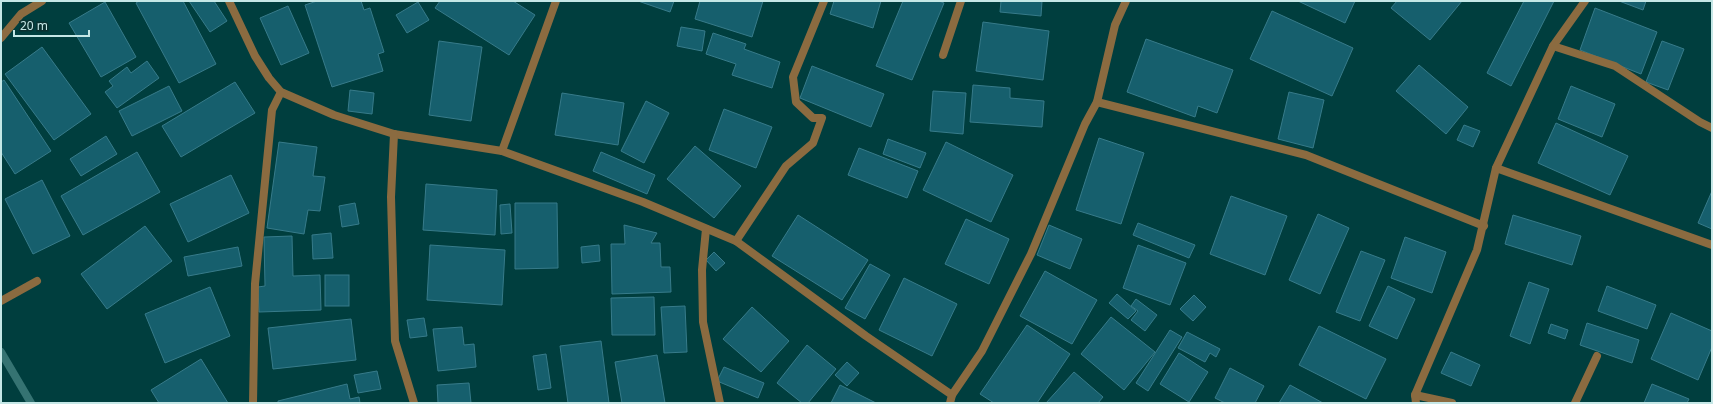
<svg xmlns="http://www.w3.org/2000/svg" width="1713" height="404" font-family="'Noto Sans',sans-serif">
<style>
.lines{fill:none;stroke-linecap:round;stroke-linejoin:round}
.stream{stroke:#357372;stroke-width:8}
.building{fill:#165f6d;stroke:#377b8a}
.minor{stroke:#8b6b40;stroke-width:8}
</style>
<rect width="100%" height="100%" fill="#003e3e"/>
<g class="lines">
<path class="stream" d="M1,352L31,403"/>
</g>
<g class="building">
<path d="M139,1H183L216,64L179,83L136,3Z"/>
<path d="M189,1H214L227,21L210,32Z"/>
<path d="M317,1H361L364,10L370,8L384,52L378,54L383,71L332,87L305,5Z"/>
<path d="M440,1H513L535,15L509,55L435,8Z"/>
<path d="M638,1H674L670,12Z"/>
<path d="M700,1H763L752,37L695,19Z"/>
<path d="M834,1H881L873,28L830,14Z"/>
<path d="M903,1H939L944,3L912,80L876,66Z"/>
<path d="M1001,1H1042L1041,16L1000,12Z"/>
<path d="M1298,1H1355L1345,23Z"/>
<path d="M1397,1H1462L1430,40L1391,8Z"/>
<path d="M1524,1H1554L1511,86L1487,73Z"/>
<path d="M1619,1H1646L1643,10Z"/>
<path d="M105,2L136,57L101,77L69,23Z"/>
<path d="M418,2L429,20L407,33L396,15Z"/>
<path d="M288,6L309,53L281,65L260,18Z"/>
<path d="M1595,8L1657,32L1641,74L1580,50Z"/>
<path d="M1272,11L1353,48L1332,96L1250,59Z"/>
<path d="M983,22L1049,31L1043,80L976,71Z"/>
<path d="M681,27L705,31L702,51L677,46Z"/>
<path d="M713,33L746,44L744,49L780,62L772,88L732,75L736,64L706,54Z"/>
<path d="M1146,39L1233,70L1217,113L1198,106L1195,117L1127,92Z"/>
<path d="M439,41L482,47L471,121L429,115Z"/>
<path d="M1662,41L1684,49L1668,90L1646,82Z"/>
<path d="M42,47L91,114L54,140L5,74Z"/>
<path d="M147,61L159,78L117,108L105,92L113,86L109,81L127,67L131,73Z"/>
<path d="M1419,65L1468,107L1446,134L1396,91Z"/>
<path d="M812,66L884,94L871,127L800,98Z"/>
<path d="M4,80L51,151L15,174L1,152V82Z"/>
<path d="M235,82L255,113L181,157L162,126Z"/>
<path d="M973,85L1010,88V98L1044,101L1042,127L970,122Z"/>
<path d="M169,86L182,111L132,136L119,111Z"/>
<path d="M1571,86L1615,104L1602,137L1558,119Z"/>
<path d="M350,90L374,93L372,114L348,111Z"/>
<path d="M933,91L966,93L963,134L930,131Z"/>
<path d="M1289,92L1324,100L1313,148L1278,139Z"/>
<path d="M562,93L624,103L618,145L555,135Z"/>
<path d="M646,101L669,113L644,163L621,151Z"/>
<path d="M724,109L772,127L756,168L709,150Z"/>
<path d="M1556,123L1628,156L1610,195L1538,163Z"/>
<path d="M1464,125L1480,131L1473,147L1457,140Z"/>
<path d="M106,136L117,154L81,176L70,159Z"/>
<path d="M1099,138L1144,153L1121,224L1076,210Z"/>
<path d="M888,139L926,153L920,168L883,154Z"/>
<path d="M279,142L317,147L313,176L325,177L320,211L308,210L304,234L267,228Z"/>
<path d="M946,142L1013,175L991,222L923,190Z"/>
<path d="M695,146L741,186L714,218L667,179Z"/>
<path d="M859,148L918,171L907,198L848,175Z"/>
<path d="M137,152L160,192L83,235L61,196Z"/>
<path d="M601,152L655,175L647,194L593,171Z"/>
<path d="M231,175L249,213L188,242L170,204Z"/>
<path d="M42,180L70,236L33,254L5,199Z"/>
<path d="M426,184L497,190L495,235L423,230Z"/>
<path d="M1712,191V229L1698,223Z"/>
<path d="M1231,196L1287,216L1265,275L1210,254Z"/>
<path d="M355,203L359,224L342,227L339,206Z"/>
<path d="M515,203H557L558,268L515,269Z"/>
<path d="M510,204L512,233L501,234L500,205Z"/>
<path d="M1318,214L1349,228L1320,294L1289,280Z"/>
<path d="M798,215L868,260L842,300L772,256Z"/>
<path d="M1513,215L1581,236L1572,265L1505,244Z"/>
<path d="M966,219L1009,239L989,284L945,264Z"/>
<path d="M1138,223L1195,245L1189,258L1133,235Z"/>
<path d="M624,225L657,233L651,243H660L661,267H670L671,292L612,294L611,244H625Z"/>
<path d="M1049,225L1082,239L1070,269L1037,255Z"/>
<path d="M145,226L172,261L107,309L81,274Z"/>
<path d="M331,233L333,258L313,259L312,235Z"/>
<path d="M292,236L293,276L320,275L321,310L259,312L258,287L265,286L264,237Z"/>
<path d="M1405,237L1446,252L1432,293L1391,278Z"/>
<path d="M430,245L505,250L502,305L427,300Z"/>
<path d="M599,245L600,261L582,263L581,247Z"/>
<path d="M1138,245L1186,263L1170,305L1123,288Z"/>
<path d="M238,247L242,266L188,276L184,257Z"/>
<path d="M1361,251L1385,260L1360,321L1336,312Z"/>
<path d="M714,252L725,263L716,271L706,260Z"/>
<path d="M870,264L890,275L865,319L845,308Z"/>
<path d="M1045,271L1097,300L1072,344L1020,316Z"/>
<rect x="325" y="275" width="24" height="31"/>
<path d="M904,278L957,304L932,356L879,330Z"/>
<path d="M1529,282L1549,289L1530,344L1510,336Z"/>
<path d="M1388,286L1415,299L1397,339L1369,326Z"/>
<path d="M1607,286L1656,305L1647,329L1598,311Z"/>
<path d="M210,287L230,336L165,363L145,314Z"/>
<path d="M1117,294L1136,311L1128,319L1109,303Z"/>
<path d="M1194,295L1206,307L1193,321L1180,309Z"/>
<path d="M654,297L655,335H612L611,298Z"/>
<path d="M1136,299L1157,315L1145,331L1131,320L1138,311L1131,306Z"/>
<path d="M685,306L687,352L664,353L661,307Z"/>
<path d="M752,307L789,341L761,372L723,339Z"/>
<path d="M1671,313L1712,331V347L1698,380L1651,359Z"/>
<path d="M1111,317L1155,352L1124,390L1081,354Z"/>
<path d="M424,318L427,336L410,338L407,320Z"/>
<path d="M351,319L356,360L273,369L268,328Z"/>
<path d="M1587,323L1639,340L1632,363L1580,345Z"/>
<path d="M1551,324L1568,330L1565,339L1548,333Z"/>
<path d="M1027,325L1070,354L1037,403H994L980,394Z"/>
<path d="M1319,326L1386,359L1366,399L1299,365Z"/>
<path d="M462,327L464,345L474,344L476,367L438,371L433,329Z"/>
<path d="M1170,330L1182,337L1148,391L1136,383Z"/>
<path d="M1187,332L1220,349L1216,357L1210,353L1205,362L1178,348Z"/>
<path d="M601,341L609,403H568L560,346Z"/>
<path d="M807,345L836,369L808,403H802L777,383Z"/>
<path d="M1451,352L1480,365L1471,386L1441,373Z"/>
<path d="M1179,353L1208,372L1189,402L1160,384Z"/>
<path d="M546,354L551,388L538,390L533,356Z"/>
<path d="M657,355L665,403H622L615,362Z"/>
<path d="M201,359L228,403H159L151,390Z"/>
<path d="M847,362L859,373L847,386L835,375Z"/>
<path d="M724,367L764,383L758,398L717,381Z"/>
<path d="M1230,368L1264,386L1255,403H1225L1215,398Z"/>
<path d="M377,371L381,389L358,393L354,375Z"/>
<path d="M1074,372L1103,397L1098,403H1046Z"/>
<path d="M469,383L471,403H438L437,385Z"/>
<path d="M347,384L350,399L359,397L360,403H278V401Z"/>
<path d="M1652,384L1689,399L1687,403H1644Z"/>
<path d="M840,385L876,403H831Z"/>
<path d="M1290,385L1323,403H1279Z"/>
</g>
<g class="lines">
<g class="minor">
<path d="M229,1L255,56L269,78L281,92L334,115L394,134L502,151L643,202L736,241L866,336L952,395L950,403"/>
<path d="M1,38L21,14L42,1"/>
<path d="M1553,46L1615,66L1700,122L1712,128"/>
<path d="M943,55L961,1"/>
<path d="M1097,102L1306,155L1484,226"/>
<path d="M394,134L391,197L395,341L414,403"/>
<path d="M502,151L556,1"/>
<path d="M1496,168L1712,245"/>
<path d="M706,229L702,270L703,322L720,403"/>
<path d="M736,241L786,166L813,143L822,118H813L796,102L793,77L824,1"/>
<path d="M1,301L37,281"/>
<path d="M952,395L982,351L1031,254L1085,124L1097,102L1115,25L1126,1"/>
<path d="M1415,395L1452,403"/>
<path d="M253,403L255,284L272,110L281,92"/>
<path d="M1416,403L1415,395L1477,250L1496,168L1553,46L1585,1"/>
<path d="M1575,403L1597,356"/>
</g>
</g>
<rect width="1713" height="404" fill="none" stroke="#c5e7e6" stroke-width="4"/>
<path d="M14 30v6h75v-6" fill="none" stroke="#c5e7e6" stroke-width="2"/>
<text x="20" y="30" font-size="12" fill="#c5e7e6" stroke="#0a3131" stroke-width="3" paint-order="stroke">20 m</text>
</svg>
